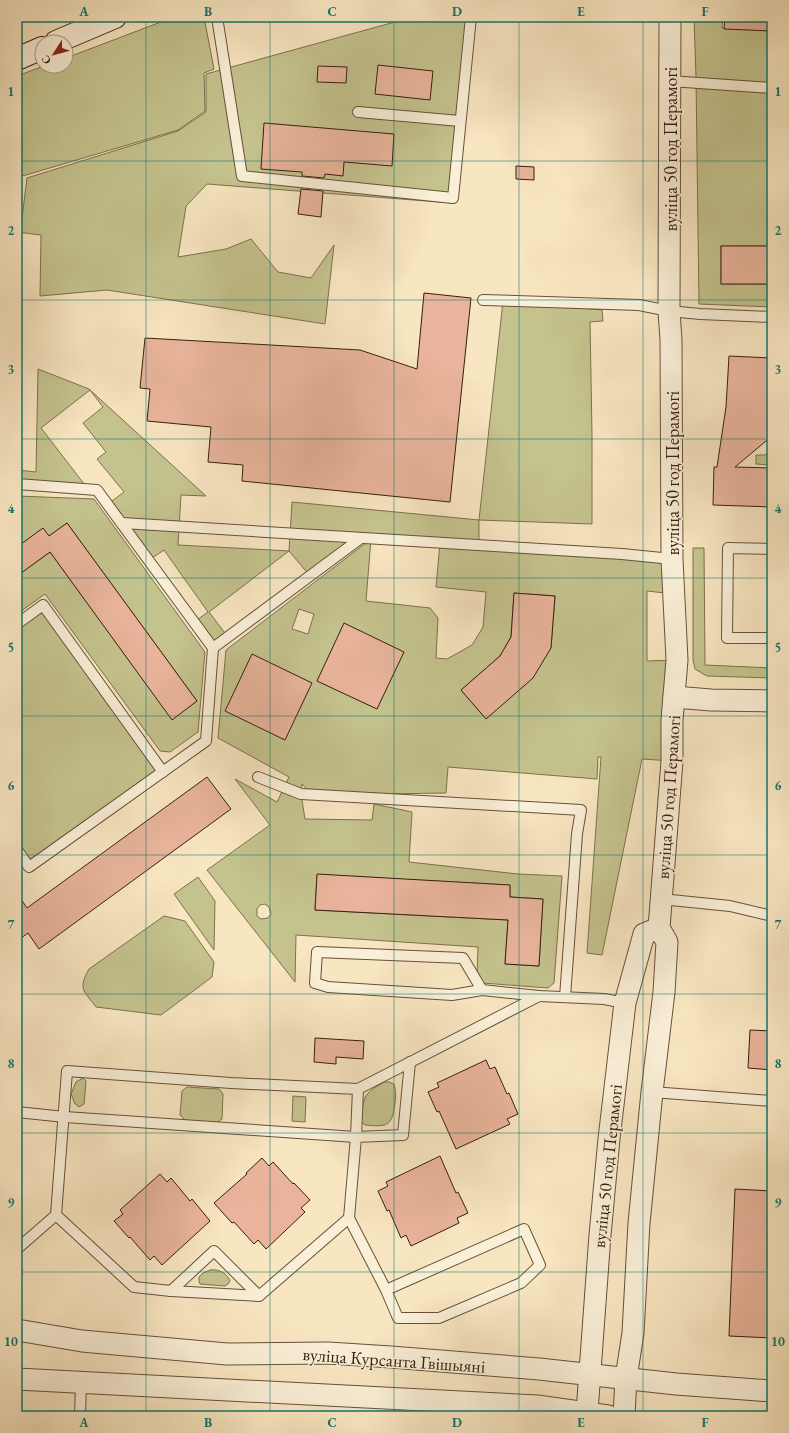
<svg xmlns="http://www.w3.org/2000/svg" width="789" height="1433" font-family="'EB Garamond',serif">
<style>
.green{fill:#c4c38e;stroke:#7e704f;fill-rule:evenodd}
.building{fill:#e9b49b;stroke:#371e10}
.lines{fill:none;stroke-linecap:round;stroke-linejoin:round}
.lane-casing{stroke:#67503c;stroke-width:12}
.street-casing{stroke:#67503c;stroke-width:23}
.secondary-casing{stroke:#371e10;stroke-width:24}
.lane{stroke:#faefd7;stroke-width:10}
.street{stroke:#faefd7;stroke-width:21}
.secondary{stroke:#faefd7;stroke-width:22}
.grid{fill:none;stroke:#0f766e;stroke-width:1;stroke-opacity:0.55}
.labels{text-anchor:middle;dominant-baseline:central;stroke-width:3;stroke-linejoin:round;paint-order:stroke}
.street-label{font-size:18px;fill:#371e10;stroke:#faefd7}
.neatline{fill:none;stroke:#0f766e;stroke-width:1.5}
.grid-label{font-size:13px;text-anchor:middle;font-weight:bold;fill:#0f766e}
</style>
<rect width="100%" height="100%" fill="#f8e6c1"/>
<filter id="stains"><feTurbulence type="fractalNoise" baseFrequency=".005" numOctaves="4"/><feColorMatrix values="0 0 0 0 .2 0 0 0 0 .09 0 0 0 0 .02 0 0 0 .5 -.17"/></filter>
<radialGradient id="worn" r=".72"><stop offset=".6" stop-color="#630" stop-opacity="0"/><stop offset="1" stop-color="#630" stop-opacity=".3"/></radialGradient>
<g class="green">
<path d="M174,17H204L214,69L204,73L205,111L178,130L26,175L17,177V76L44,66H66V58Z"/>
<path d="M413,17H472L452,203L207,184L186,206L178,257L226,249L251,239L278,272L311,278L334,245L325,324L107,290L40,296L41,235L17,232V221L22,218L27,178L178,131L206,112V74Z"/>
<path d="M694,17H723L722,28L772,31V246H721V284H772V307L699,304L696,77Z"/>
<path d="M503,301L602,310L603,321L590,322L592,434V524L479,520V545L664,563L665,593L647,591V661L677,660L672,761L642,759L602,955L587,953L601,757H598L597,779L448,767L446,793L312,795L302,784L301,794L305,819L372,820L374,804L412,812L409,862L518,874L562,876L554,983L548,988L482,983L477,974L478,947L296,935L295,982L207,870L270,825L235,779L277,802L289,777L218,738L226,650L371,539L361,538L310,576L289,551L209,612L228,637L213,648L194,622L208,612L164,550L149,560L108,504L124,492L97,459L106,452L83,423L103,407L90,390L41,428L88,489L17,484V470L36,472L38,369L89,389L206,496L181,495L178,545L289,551L292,502L479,520ZM371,539L440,543L436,587L486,592L483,627L472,645L447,659L436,658L438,618L430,608L366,601ZM514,593L555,596L551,648L486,719L461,690L500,656L511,637ZM299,609L314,614L308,634L292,629ZM317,875L510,885V897L543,899L539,966L505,964L508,920L315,910ZM265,904L269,907L271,914L268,918L261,919L257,916V909L260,905Z"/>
<path d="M772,449V465L756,464V455H765Z"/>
<path d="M17,496L94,499L205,652L198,732L170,752L160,751L45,594L17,614V576L50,552L172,719L197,701L67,523L49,536L19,546L17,543Z"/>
<path d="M693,548H704L705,665L772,668V678L707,676L695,669L693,660Z"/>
<path d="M43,605L163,772L29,867L17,850V624Z"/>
<path d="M198,877L215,901L214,950L174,894Z"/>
<path d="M164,916L185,921L214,962L212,977L161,1015L96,1007C83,990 78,989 89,969Z"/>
<path d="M83,1078L86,1081L84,1104L79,1107L75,1104L71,1094L76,1082Z"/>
<path d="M384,1082H389L394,1084C396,1091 396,1096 395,1103C392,1127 387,1127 365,1125L361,1121C364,1096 362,1095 384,1082Z"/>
<path d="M187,1087L219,1089L223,1094L222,1119L216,1123L185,1120L180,1115L182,1091Z"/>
<path d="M293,1096L306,1097L305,1122L292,1121Z"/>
<path d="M210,1270C218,1269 226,1272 230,1281L228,1284L225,1286L200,1284L199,1282V1277L203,1273Z"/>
</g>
<g class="building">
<path d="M725,17H772V31L724,29Z"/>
<path d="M378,65L433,71L430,100L375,94Z"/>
<path d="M318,66L347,67L346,83L317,82Z"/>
<path d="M264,123L394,134L392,166L344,162L343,176L325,174L324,178L302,176V172L261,169Z"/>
<path d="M516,166L534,167V180L516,179Z"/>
<path d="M301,189L323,191L321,217L298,214Z"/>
<rect x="721" y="246" width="51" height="38"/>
<path d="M424,293L471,298L450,502L242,481L243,465L208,462L211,427L147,421L150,389L140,388L145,338L360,350L417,369Z"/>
<path d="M729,356L772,358V436L735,467L772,468V507L713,505L714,467H717L726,407Z"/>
<path d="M67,523L197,701L172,720L50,552L17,576V547L43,528L49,536Z"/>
<path d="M514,593L555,596L551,648L533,678L486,719L461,690L500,656L511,637Z"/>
<path d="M344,623L404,652L377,709L317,681Z"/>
<path d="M252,654L312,683L285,740L225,711Z"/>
<path d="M207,777L231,809L39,949L28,933L17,941V893L27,908Z"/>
<path d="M317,874L510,885V897L543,899L539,966L505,964L508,920L315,910Z"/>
<path d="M750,1030L772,1031V1070L748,1068Z"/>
<path d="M315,1038L364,1041L363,1059L336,1057V1064L314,1062Z"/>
<path d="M486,1060L490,1069L495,1067L507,1094L509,1093L518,1114L507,1119L510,1124L456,1149L439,1111L437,1112L428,1092L439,1087L437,1083Z"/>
<path d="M440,1156L456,1193L458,1192L468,1213L457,1218L459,1223L411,1246L406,1235L401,1238L389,1210L387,1211L378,1191L388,1186L386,1182Z"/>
<path d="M262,1158L269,1166L273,1162L293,1184L294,1183L310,1200L301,1208L305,1212L266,1249L258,1240L254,1244L234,1222L232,1223L214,1203L247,1174L246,1173Z"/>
<path d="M160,1174L167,1182L171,1178L190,1201L192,1199L210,1221L162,1265L154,1256L150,1260L130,1237L129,1238L114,1221L123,1214L120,1210Z"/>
<path d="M735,1189L772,1191L768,1298H772V1338L729,1336Z"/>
</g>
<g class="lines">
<g class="lane-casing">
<g id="lane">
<path d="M217,17L242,176L453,198L471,17"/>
<path d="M670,81L772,88"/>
<path d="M358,112L460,121"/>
<path d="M483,300L639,305L669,311L700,314L772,317"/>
<path d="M17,484L97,490L213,648L206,741L29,867L17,850"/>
<path d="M122,523L622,554L672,559"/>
<path d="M772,549L728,548L727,638H772"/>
<path d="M17,624L43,605L163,772"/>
<path d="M213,648L361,538"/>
<path d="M258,777L301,794L581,810L577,834L565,997"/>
<path d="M661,899L730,906L772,916"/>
<path d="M482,990L452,995L328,987L315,983L317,952L463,958L482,990L539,996L604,999L625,1003"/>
<path d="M652,1092L772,1101"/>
<path d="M17,1112L65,1117L356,1137L358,1089"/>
<path d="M349,1218L259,1296L171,1291L134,1287L56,1215L67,1071L231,1083L358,1089L539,996"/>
<path d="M17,1249L56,1215"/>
<path d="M386,1290L398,1318H439L521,1283L540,1265L524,1229L386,1290L349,1218L356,1137L403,1135L410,1062"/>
<path d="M171,1291L214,1251L259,1296"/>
<path d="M80,1416L81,1383"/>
</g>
</g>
<g class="street-casing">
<g id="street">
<path d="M674,697L711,700L772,701"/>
<path d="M17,1330L82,1341L227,1354L328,1353L391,1357L539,1369L676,1384L772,1391"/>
<path d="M17,1379L537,1406L608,1416"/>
<path d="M587,1412L600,1235L609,1139L625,1003L644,934L659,928"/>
<path d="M624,1416L626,1378L633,1333L639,1223L652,1092L664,992L667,942L659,928L672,761V720L677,660L672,559L671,340L669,311L670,17"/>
</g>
</g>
<g class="secondary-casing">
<g id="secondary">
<path d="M56,42L115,17"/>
<path d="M17,59L42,48"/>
</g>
</g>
<use href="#lane" class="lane"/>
<use href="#street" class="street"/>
<use href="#secondary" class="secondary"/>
</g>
<path class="grid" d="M146,17V1416M270,17V1416M394,17V1416M519,17V1416M643,17V1416M17,161H772M17,300H772M17,439H772M17,578H772M17,716H772M17,855H772M17,994H772M17,1133H772M17,1272H772"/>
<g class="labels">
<g class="street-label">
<text transform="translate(670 149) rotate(-90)">вуліца 50 год Перамогі</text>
<text transform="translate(672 473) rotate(-90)">вуліца 50 год Перамогі</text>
<text transform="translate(668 797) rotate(-86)">вуліца 50 год Перамогі</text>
<text transform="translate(607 1166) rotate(-84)">вуліца 50 год Перамогі</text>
<text transform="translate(394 1360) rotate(4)">вуліца Курсанта Гвішыяні</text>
</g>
</g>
<rect width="789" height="1433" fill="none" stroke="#f8e6c1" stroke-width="44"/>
<g transform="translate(54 54) rotate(234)"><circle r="19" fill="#faefd7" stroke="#ac9b87"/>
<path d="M0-3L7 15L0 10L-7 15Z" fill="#8f2418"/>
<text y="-6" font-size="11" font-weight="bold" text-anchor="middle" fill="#371e10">С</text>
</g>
<rect x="22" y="22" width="745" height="1389" class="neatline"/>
<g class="grid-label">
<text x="84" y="16">A</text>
<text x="208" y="16">B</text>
<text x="332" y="16">C</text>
<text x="457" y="16">D</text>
<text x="581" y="16">E</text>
<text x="705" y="16">F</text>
<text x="11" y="96">1</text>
<text x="778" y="96">1</text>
<text x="11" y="235">2</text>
<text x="778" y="235">2</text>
<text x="11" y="374">3</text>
<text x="778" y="374">3</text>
<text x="11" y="513">4</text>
<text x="778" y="513">4</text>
<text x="11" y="652">5</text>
<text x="778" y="652">5</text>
<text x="11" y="790">6</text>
<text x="778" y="790">6</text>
<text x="11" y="929">7</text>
<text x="778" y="929">7</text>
<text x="11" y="1068">8</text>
<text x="778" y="1068">8</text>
<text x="11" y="1207">9</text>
<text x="778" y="1207">9</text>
<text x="11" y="1346">10</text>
<text x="778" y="1346">10</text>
<text x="84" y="1427">A</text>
<text x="208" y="1427">B</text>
<text x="332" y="1427">C</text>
<text x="457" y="1427">D</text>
<text x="581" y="1427">E</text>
<text x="705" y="1427">F</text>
</g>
<rect width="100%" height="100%" filter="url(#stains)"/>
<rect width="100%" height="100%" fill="url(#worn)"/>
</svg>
